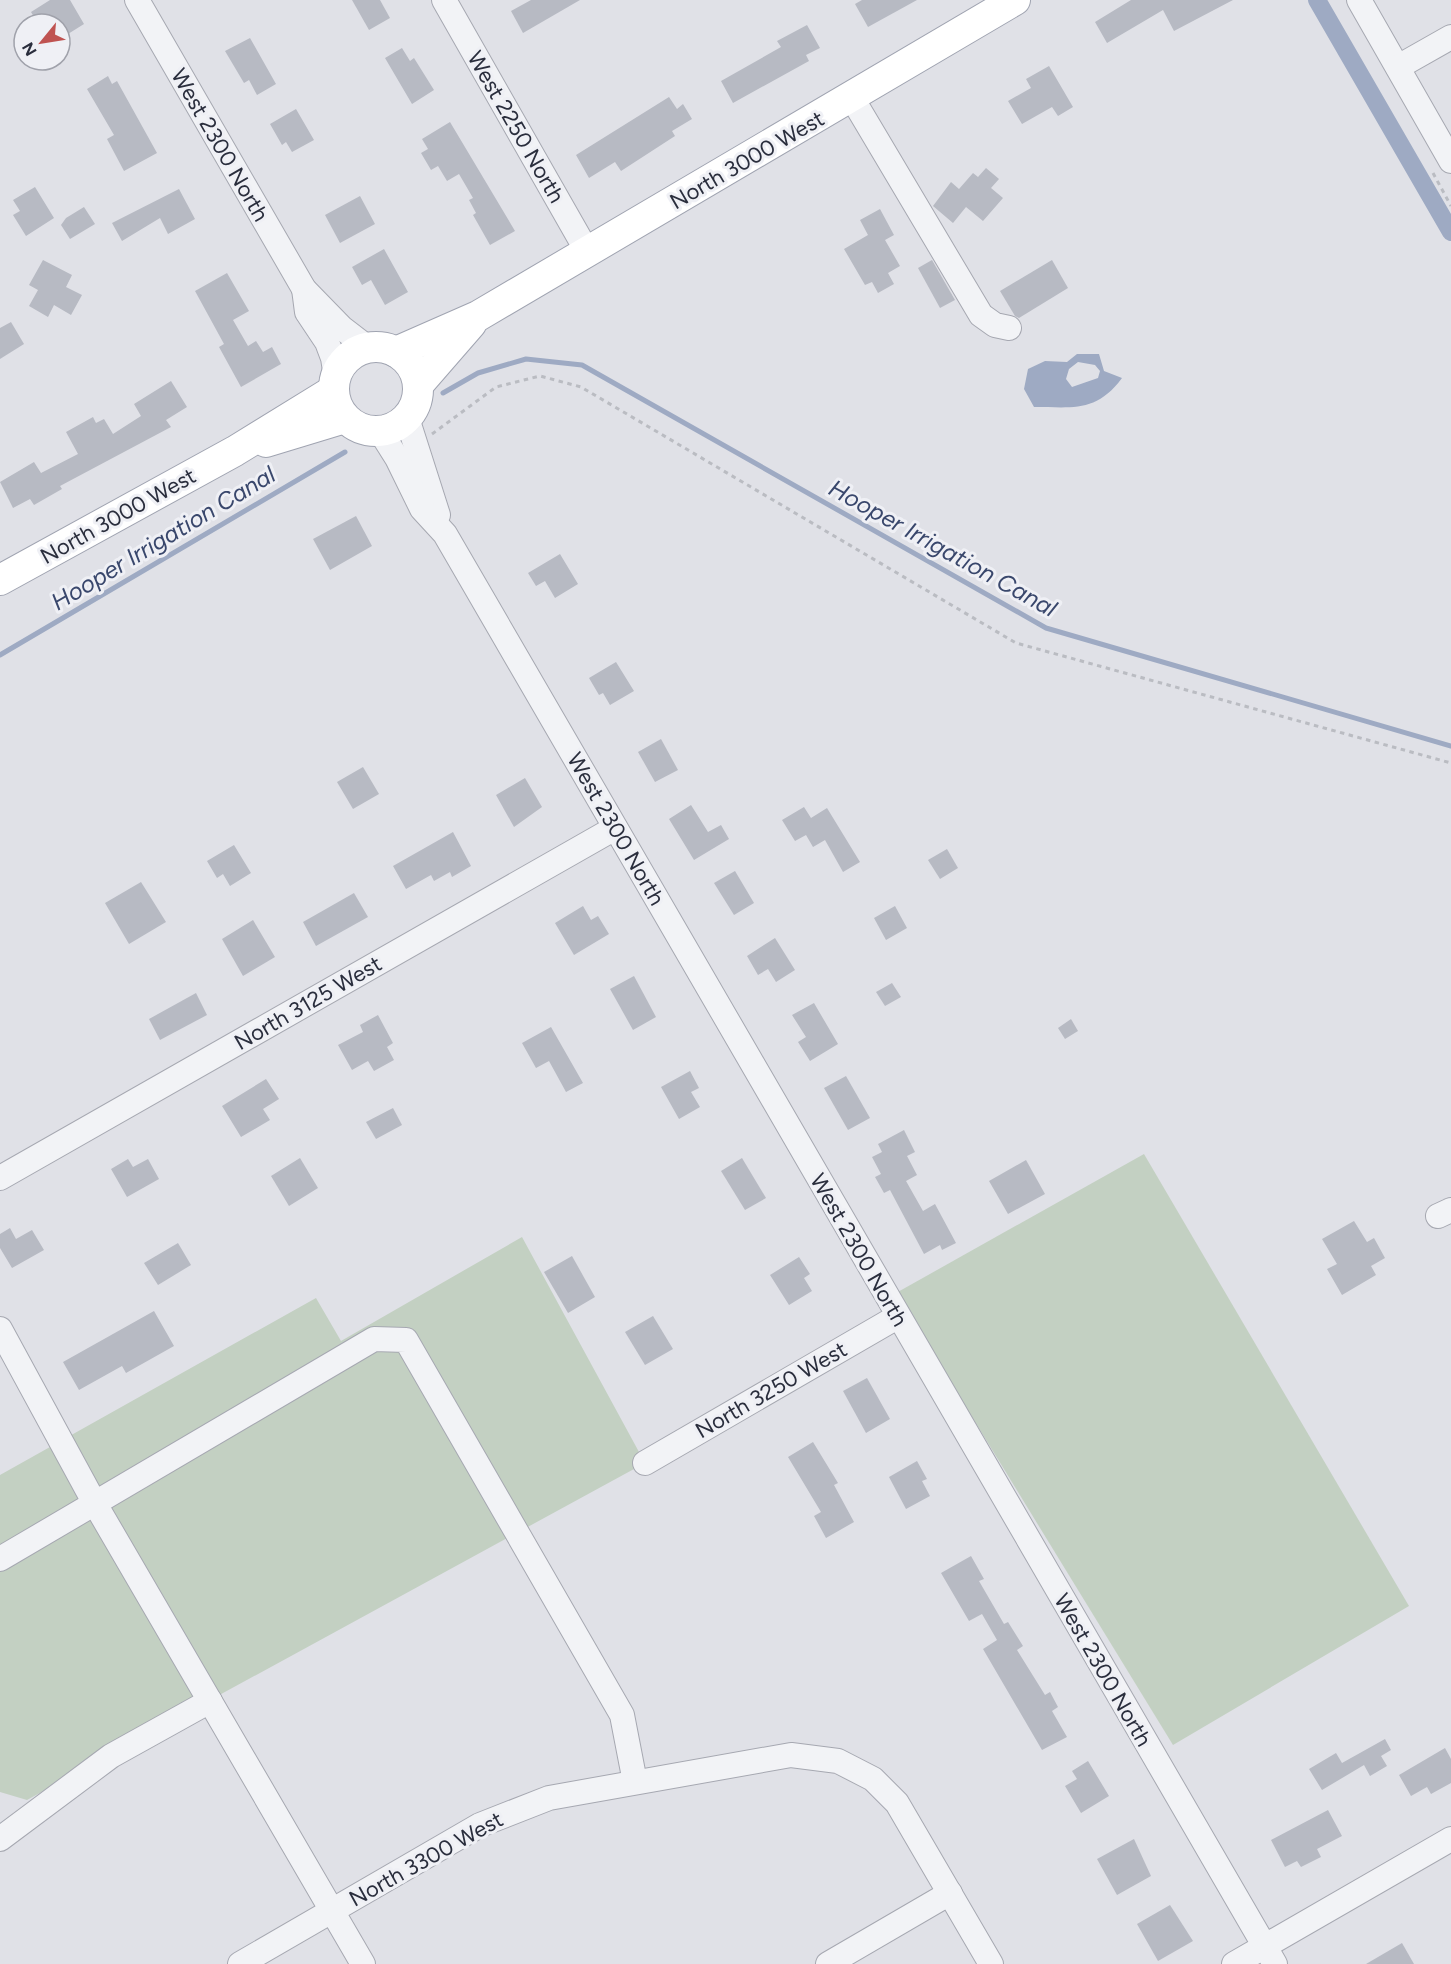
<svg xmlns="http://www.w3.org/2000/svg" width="1451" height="1964" font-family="Figtree,sans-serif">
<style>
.green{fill:#c3d0c2}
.water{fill:#9eaac3;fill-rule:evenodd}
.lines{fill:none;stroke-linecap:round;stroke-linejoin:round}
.stream{stroke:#9eaac3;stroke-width:5}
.canal{stroke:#9eaac3;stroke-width:18}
.building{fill:#b7bac3}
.minor-casing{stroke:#a6a8b1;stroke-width:26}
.major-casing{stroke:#a0a4b1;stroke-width:32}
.path{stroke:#babcc2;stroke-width:3;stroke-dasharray:4.5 4.5;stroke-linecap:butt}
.minor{stroke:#f2f3f6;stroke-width:24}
.major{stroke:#fff;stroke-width:30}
.labels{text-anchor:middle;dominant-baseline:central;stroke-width:6;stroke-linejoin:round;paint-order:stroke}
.street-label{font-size:22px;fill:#2a2e3d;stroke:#eff0f5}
.water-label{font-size:24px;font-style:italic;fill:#39476c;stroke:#eff0f5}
</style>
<rect width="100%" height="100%" fill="#e0e1e7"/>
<g class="green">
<path d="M1144,1154L1409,1606L1173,1745L896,1293Z"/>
<path d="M522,1237L645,1463L27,1800L0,1792V1475L316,1298L341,1341Z"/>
</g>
<path class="water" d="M1077,354H1099L1104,371L1122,378C1096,413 1073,407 1034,407L1024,389L1028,369L1045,361L1067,362ZM1078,362L1095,365L1100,371L1098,378L1072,387L1066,379L1069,369Z"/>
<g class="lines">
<g class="stream">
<path d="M443,393L478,373L526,359L582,365L1046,628L1451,746"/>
<path d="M0,655L345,452"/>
</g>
<path class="canal" d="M1317,0L1451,232"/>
</g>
<g class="building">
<path d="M50,0H70L84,24L60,39V24H38L31,12Z"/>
<path d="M352,0H380L390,18L369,30Z"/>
<path d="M531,0H580L523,33L511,11Z"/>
<path d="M862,0H917L868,27L855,4Z"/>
<path d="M1131,0H1233L1174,31L1163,10L1107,43L1095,22Z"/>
<path d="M807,25L820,48L806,55L809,61L733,103L721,81L781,47L777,41Z"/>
<path d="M250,38L276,84L257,95L249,80L244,83L225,51Z"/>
<path d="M402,48L410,61L414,58L434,90L412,104L385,58Z"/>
<path d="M1049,66L1073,107L1058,116L1052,107L1022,124L1008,101L1031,88L1026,79Z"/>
<path d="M108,76L112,84L117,81L157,153L124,171L107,139L114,135L87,89Z"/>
<path d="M669,97L677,109L683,104L692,119L672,131L675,136L621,171L615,162L589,178L576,155Z"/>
<path d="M296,109L314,140L292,152L286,142L282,145L270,124Z"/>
<path d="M450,122L515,231L490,245L473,215L476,213L469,200L473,198L459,174L447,181L438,166L431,170L421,153L428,149L422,139Z"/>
<path d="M986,168L999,179L991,188L1003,198L983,221L966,207L953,223L933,206L951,182L959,189L973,173L978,177Z"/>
<path d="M35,187L54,218L26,236L13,215L20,211L13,200Z"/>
<path d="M179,189L195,219L168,234L160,218L122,241L112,223Z"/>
<path d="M360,196L375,224L340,243L325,215Z"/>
<path d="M84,207L95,224L70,239L61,225L66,218Z"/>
<path d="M880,209L894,235L885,240L900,266L888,273L894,284L878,293L872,282L865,285L844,249L868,235L860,220Z"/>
<path d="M384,249L408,292L385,305L371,280L362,285L352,267Z"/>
<path d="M43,260L72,275L66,287L82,295L71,315L54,305L48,317L29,306L38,290L29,285Z"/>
<path d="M932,260L955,300L940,308L918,268Z"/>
<path d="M1052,260L1068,288L1019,318L1015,316L1000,291Z"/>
<path d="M227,273L249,311L233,320L248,346L256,341L263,352L272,347L281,364L241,387L219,347L224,344L195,291Z"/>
<path d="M11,322L24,344L0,359V328Z"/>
<path d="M171,381L187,407L166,420L171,427L60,486L62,489L34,505L30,499L13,508L0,482L34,462L41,473L78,454L66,432L93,417L96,423L104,419L113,434L141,416L134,404Z"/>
<path d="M356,516L372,546L330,570L313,539Z"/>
<path d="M560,554L578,584L555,598L545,581L536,586L528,573Z"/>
<path d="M616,662L634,691L610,705L603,693L599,695L589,678Z"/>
<path d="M661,739L678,770L655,782L638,752Z"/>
<path d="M363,767L379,794L353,809L337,782Z"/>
<path d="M525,778L542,807L514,827L496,795Z"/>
<path d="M691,805L708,832L721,825L729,839L694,860L669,819Z"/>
<path d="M804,807L811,818L827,808L860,862L843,872L825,840L813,847L806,835L795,841L782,820Z"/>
<path d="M453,832L471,866L452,877L450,872L434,881L431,875L406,889L393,866Z"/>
<path d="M234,845L251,873L230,886L223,874L217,878L207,861Z"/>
<path d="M947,849L958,868L940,879L928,860Z"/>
<path d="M735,871L754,903L734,915L714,883Z"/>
<path d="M141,882L166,922L129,944L105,903Z"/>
<path d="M354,893L368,917L316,946L303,922Z"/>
<path d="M583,906L591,920L598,916L609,934L574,955L555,923Z"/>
<path d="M895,906L907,928L886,940L874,918Z"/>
<path d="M253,920L275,957L243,976L222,939Z"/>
<path d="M775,938L795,970L776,982L768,969L758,975L747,956Z"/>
<path d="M634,976L656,1017L633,1030L610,989Z"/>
<path d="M892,983L901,997L885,1006L876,992Z"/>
<path d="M196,993L207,1015L160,1040L149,1019Z"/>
<path d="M814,1003L838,1044L810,1061L798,1042L806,1037L792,1015Z"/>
<path d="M378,1015L393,1043L387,1047L394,1060L374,1071L368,1061L352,1070L338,1045L363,1032L360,1025Z"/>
<path d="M1071,1019L1078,1031L1065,1039L1058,1028Z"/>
<path d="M551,1027L583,1083L566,1092L549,1061L536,1068L522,1043Z"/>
<path d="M690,1071L699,1088L691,1092L700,1107L679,1119L661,1087Z"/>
<path d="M846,1076L870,1118L848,1130L824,1088Z"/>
<path d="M266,1079L279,1099L263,1109L270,1120L241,1137L222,1106Z"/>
<path d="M393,1108L402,1125L376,1139L366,1122Z"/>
<path d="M904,1130L915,1152L907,1156L917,1175L906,1181L923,1211L935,1204L956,1243L942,1250L940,1245L924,1254L890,1190L884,1193L875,1177L881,1174L872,1157L882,1152L878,1144Z"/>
<path d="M300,1158L318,1188L289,1206L271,1176Z"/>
<path d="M742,1158L766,1198L745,1210L721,1171Z"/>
<path d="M128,1159L133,1167L148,1159L159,1179L127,1197L111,1169Z"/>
<path d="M1026,1160L1045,1194L1008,1214L989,1181Z"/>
<path d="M1354,1221L1367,1242L1374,1238L1385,1258L1371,1266L1376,1275L1342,1295L1327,1269L1337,1264L1322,1239Z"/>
<path d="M10,1228L16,1239L32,1230L44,1250L12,1268L0,1248V1234Z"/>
<path d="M178,1243L191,1265L158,1285L144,1263Z"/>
<path d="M572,1256L595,1297L568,1313L544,1272Z"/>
<path d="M799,1257L810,1274L804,1278L812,1291L789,1305L770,1275Z"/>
<path d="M154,1311L174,1346L126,1373L122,1366L79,1390L63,1362Z"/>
<path d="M653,1316L673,1349L645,1365L625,1332Z"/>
<path d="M867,1378L890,1419L866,1433L843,1391Z"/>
<path d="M813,1442L838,1483L834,1485L854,1522L826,1538L814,1516L821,1512L788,1457Z"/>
<path d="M917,1461L927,1479L922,1481L930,1496L906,1509L889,1477Z"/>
<path d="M971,1556L984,1579L979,1581L1004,1624L1008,1622L1023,1646L1017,1650L1045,1695L1050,1692L1058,1707L1052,1711L1067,1737L1042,1750L983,1649L997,1640L982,1614L969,1621L941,1573Z"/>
<path d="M1385,1739L1391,1750L1381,1756L1387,1766L1370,1776L1364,1765L1322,1790L1309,1769L1336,1753L1342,1763Z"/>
<path d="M1445,1748L1451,1759V1783L1431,1794L1427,1787L1411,1796L1399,1775Z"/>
<path d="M1088,1761L1109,1796L1081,1813L1065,1786L1077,1779L1072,1771Z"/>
<path d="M1328,1810L1342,1836L1317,1849L1321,1857L1301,1867L1297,1861L1285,1867L1271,1840Z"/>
<path d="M1134,1839L1151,1876L1117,1895L1097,1859Z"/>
<path d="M1170,1905L1193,1941L1158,1961L1137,1924Z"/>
<path d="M1402,1943L1414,1964H1366Z"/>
</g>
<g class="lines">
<g class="minor-casing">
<g id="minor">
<path d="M137,0L304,289L342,328L368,348"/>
<path d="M444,0L588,253"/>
<path d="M1359,0L1451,161"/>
<path d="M1398,67L1451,37"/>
<path d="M852,98L981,315L995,325L1009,328"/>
<path d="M304,289L307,312L327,342L333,358L336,377"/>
<path d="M407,418L438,515"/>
<path d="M380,431L397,458L422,509L445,534L1275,1964"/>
<path d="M0,1178L615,828"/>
<path d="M1438,1216L1451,1210"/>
<path d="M0,1329L94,1502L363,1964"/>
<path d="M645,1463L897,1317"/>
<path d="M0,1559L374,1339L406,1340L622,1715L635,1782"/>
<path d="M0,1839L111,1756L210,1701"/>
<path d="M240,1964L480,1825L549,1798L791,1755L838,1761L873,1779L897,1803L991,1964"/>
<path d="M828,1964L950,1893"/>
<path d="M1234,1964L1451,1839"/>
</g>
</g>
<g class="major-casing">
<g id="major">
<circle cx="376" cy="389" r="42"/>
<path d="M396,352L478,316L1015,0"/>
<path d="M418,385L471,324"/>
<path d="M266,442L345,418"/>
<path d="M0,580L235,451L334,390"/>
</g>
</g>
<g class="path">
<path d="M1433,173L1451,206"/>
<path d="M432,434L496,387L540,376L581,387L1016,643L1451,763"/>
</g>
<use href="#minor" class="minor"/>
<use href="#major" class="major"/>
</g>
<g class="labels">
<g class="street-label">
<text transform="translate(516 127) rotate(60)">West 2250 North</text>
<text transform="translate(220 145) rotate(60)">West 2300 North</text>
<text transform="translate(747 160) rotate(-30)">North 3000 West</text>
<text transform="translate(118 516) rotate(-29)">North 3000 West</text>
<text transform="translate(616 829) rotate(60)">West 2300 North</text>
<text transform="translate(308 1003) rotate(-30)">North 3125 West</text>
<text transform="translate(859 1250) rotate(60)">West 2300 North</text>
<text transform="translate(771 1390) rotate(-30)">North 3250 West</text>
<text transform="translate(1103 1670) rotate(60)">West 2300 North</text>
<text transform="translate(426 1859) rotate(-29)">North 3300 West</text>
</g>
<g class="water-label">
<text transform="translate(163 538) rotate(-31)">Hooper Irrigation Canal</text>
<text transform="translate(943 548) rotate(29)">Hooper Irrigation Canal</text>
</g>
</g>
<g transform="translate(42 42) rotate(240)"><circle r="28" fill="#eff0f5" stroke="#a0a2ab" stroke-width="1.5"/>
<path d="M0-4.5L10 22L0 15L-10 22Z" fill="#bf5351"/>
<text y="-9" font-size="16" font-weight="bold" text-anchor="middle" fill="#2a2e3d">N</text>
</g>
</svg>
